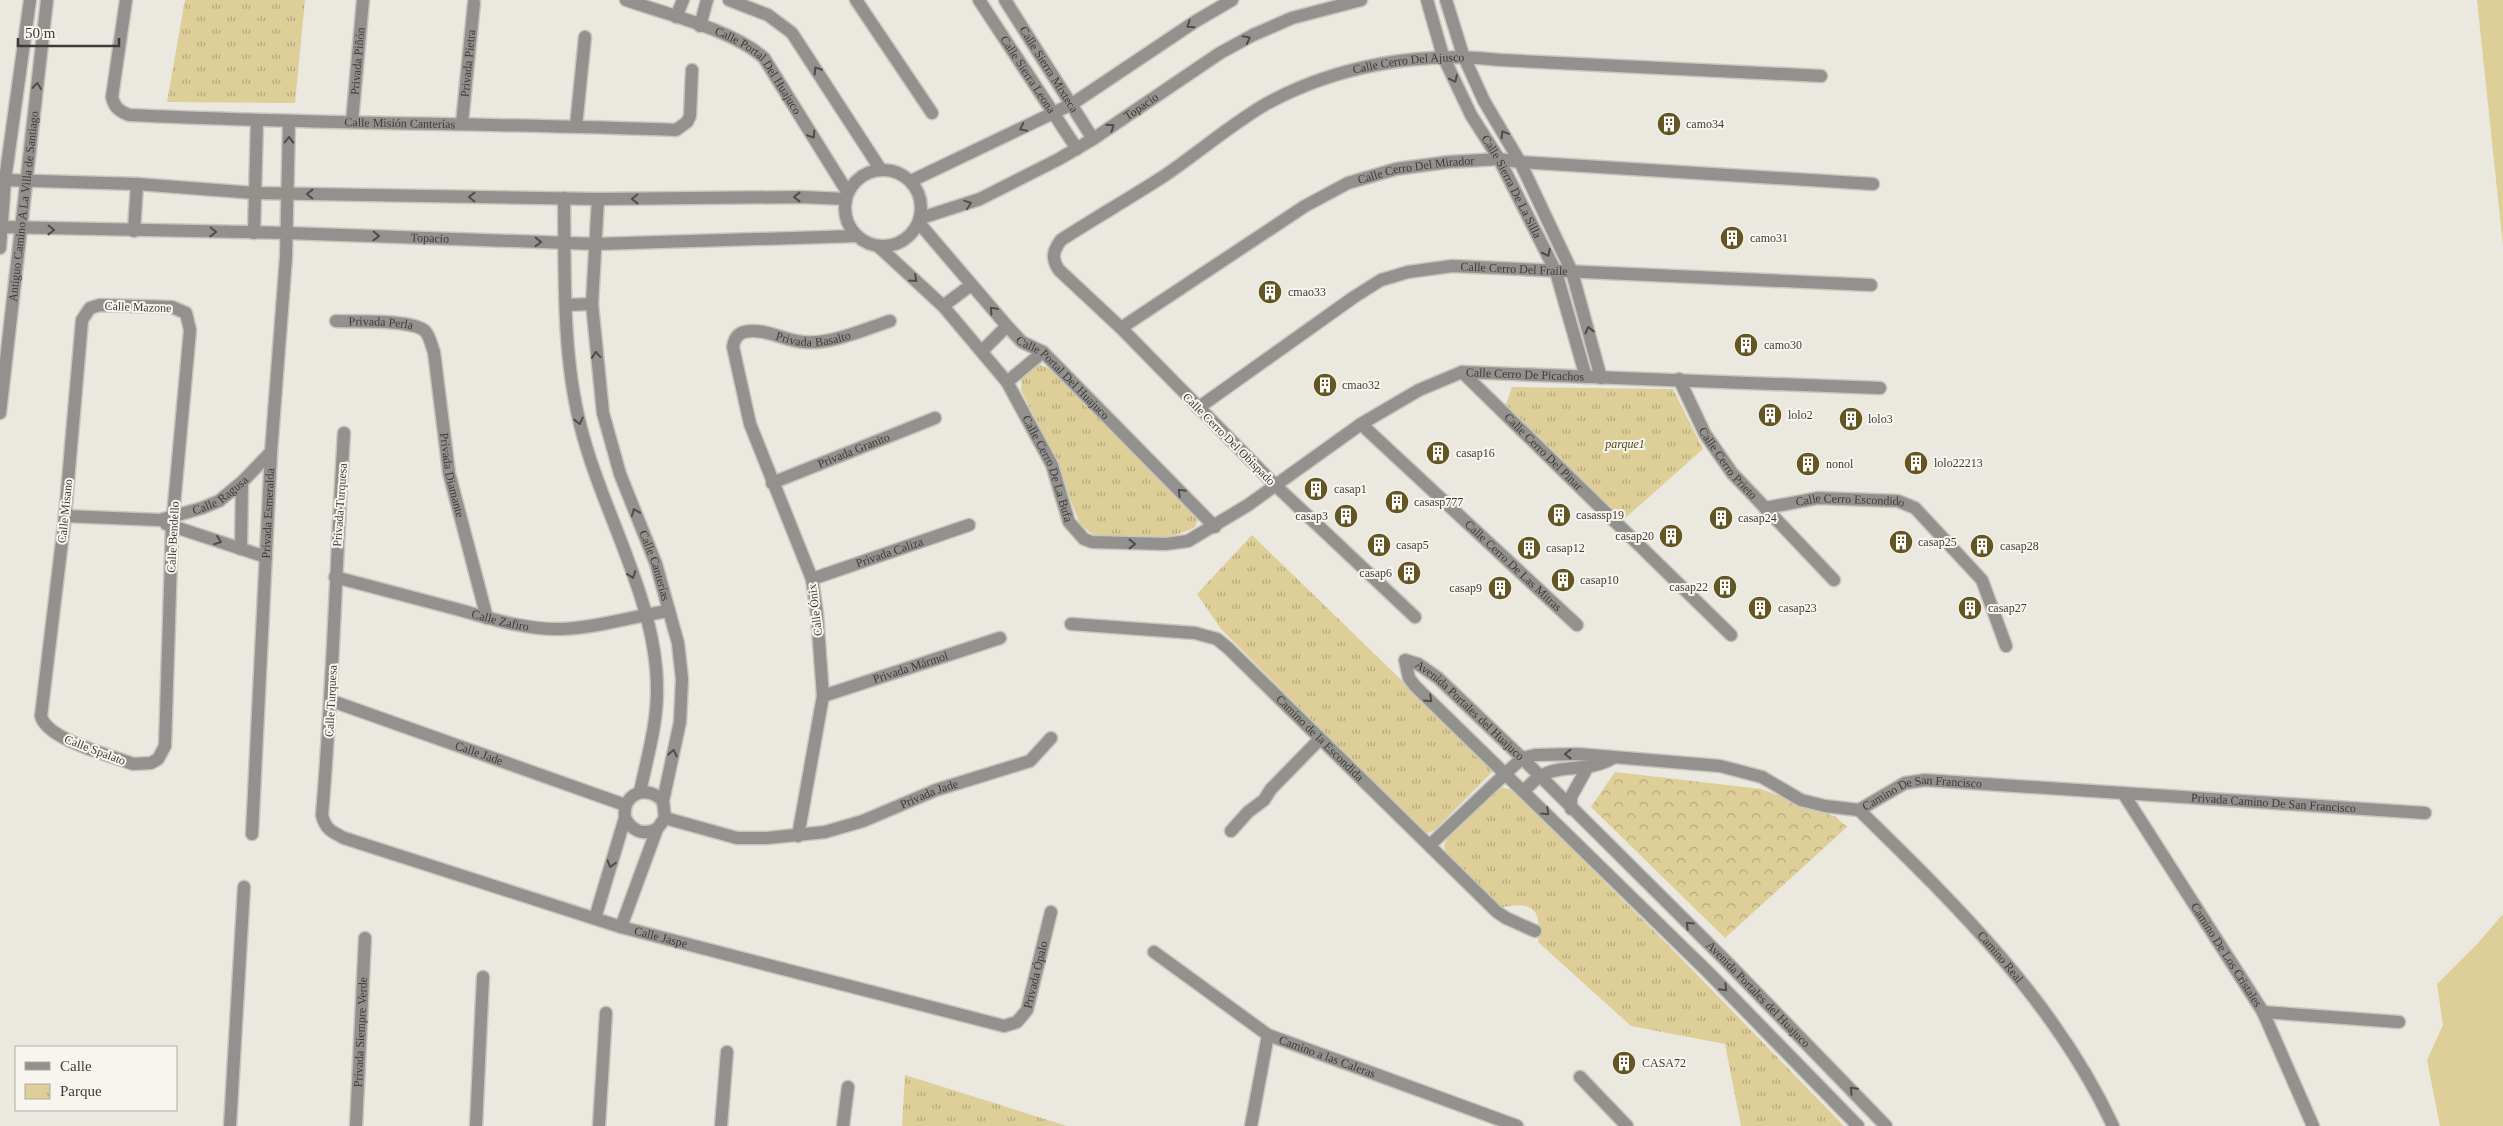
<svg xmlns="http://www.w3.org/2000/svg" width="2503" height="1126" font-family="'Times New Roman',serif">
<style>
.grass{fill:#decf98}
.forest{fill:url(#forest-crowns)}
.park{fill:url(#park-tufts)}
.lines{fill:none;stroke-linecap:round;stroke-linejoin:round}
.minor-casing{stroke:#c7c6be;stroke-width:15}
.minor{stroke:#92918d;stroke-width:12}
.oneway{stroke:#4e4d4a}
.labels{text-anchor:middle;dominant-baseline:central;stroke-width:4;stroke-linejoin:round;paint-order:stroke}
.street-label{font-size:12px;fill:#3d3c39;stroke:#f7f5ed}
.poi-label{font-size:12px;fill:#3d3c39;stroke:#f7f5ed;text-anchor:start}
.park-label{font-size:12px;font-style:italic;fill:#54491c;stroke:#f7f5ed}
</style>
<defs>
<pattern id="forest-crowns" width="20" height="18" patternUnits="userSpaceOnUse" patternTransform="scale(1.25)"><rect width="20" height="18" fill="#decf98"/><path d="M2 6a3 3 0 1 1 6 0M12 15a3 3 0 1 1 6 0" fill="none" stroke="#b5a97d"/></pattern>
<pattern id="park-tufts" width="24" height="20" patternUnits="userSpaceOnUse" patternTransform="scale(1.25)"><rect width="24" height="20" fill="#decf98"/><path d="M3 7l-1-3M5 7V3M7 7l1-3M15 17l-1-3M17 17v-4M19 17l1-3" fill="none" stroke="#b5a97d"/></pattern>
</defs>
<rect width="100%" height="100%" fill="#eae8df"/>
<g class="grass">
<path d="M2477,0H2503V246Z"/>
<path d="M2503,914V1126H2440L2427,1060L2443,1025L2437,984L2478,943Z"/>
</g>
<path class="forest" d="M1615,772L1761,789L1836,817L1847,827L1725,938L1591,807Z"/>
<g class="park">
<path d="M185,0H305L295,103L167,102Z"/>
<path d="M1039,364L1050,369L1129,445L1197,516L1198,520L1195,527C1165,544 1127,538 1094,535L1080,524L1050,448L1021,390L1022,376Z"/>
<path d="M1512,387L1673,389L1703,449L1622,521L1506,405Z"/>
<path d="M1252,535L1494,770L1435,830L1428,833L1419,828L1221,629L1197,594Z"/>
<path d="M1501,787L1513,790L1677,954L1844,1126H1741L1725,1044L1631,1026L1538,942C1542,909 1533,900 1500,908L1446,852L1444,846L1447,839Z"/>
<path d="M905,1075L1067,1126H902Z"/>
</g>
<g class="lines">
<g class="minor-casing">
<g id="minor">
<path id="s1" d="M126,0L112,97C114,107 119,111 129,115C311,124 494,123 676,130L687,122L690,116L692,70"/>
<path id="s2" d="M626,0C666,14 733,30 764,58L848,193"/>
<path d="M729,0L768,15L792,33L881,170"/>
<path d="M856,0L932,113"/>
<path id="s3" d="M979,0L1077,149"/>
<path id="s4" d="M1005,0L1093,139"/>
<path id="s5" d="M1427,0L1443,56L1471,115L1499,159L1556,272L1586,377"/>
<path d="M1446,0L1463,55L1484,101L1520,162L1572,272L1601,378"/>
<path d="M676,17L683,0"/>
<path d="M700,26L707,0"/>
<path id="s6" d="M352,122L363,0"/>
<path id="s7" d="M462,123L474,3"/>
<path d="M576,126L585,37"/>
<circle cx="883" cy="208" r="38"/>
<path d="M5,180L137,184L255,193L598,199L801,197L846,199"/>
<path d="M911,181L1072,104L1196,21L1232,0"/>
<path d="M564,198C565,272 562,352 580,424C601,511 658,601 657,691C657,725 647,758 640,792"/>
<path id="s8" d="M598,199L592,304L603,413L620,474L656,564L678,643L682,679L680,722L663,801L665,818L657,829L621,927"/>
<path id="s9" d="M921,218L980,199L1059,159L1093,139L1220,53L1253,35L1292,18L1361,0"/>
<path id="s10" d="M919,223L1007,326L1022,342L1043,352L1215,527"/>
<path id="s11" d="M2,227L287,233L596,244L857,236"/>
<path d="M134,231L137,184"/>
<path d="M254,233L257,121"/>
<path id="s12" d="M878,246L943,306L1007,382L1052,465L1069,522L1084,539L1092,542L1166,544L1188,541L1248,505L1361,424L1419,390L1462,372L1880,388"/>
<path d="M0,248L5,180L30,0"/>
<path d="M100,305L172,307L186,313L190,330L172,527L165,746L158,759L151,763L133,764C110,755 47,740 41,716L65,516L82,320L90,308Z"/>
<path d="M566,305L592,304"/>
<path d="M943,306L971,285"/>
<path id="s13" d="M336,321C355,322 412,319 425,331C430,336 431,345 434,352L449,473L487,618"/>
<path id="s14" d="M1121,328L1305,206L1348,183L1396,169L1448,162L1499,159L1520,162L1873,184"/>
<path d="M982,351L1007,326"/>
<path id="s15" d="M1462,372L1731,635"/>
<path id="s16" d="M1679,379L1705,434L1732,473L1834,580"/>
<path d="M1007,382L1043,352"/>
<path id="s17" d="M1198,408L1354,297L1381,280L1408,272L1452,266L1871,285"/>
<path id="s18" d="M0,413L47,0"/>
<path id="s19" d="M1361,424L1577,625"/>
<path id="s20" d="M344,433C336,560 333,688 322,815C325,829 332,832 344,838L621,927L1004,1026L1017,1022L1027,1010L1051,912"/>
<path id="s21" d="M772,483L935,418"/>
<path id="s22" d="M1765,508L1818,498L1898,501L1915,508L1982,580L2006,646"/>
<path id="s23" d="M65,516L160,520L202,508L219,501L242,482L271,452"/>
<path d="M166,524L266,557"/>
<path d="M241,549L242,482"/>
<path id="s24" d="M335,577C377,588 419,599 460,610C492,619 527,630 561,629C598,628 632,616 669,611"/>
<path id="s25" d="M812,579L969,525"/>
<path id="s26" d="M1415,617L1275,485L1121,328L1059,270C1051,258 1053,251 1061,240C1095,218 1130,198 1164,176C1198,153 1230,125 1266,104C1337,65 1422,51 1501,60L1821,76"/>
<path id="s27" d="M1071,624L1195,633L1217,639L1228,648L1497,912L1506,918L1535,931"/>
<path id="s28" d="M823,696L1000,638"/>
<path id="s29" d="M332,701L625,805"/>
<path d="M1524,791C1529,786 1533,781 1539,777C1560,763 1589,773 1613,758"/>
<path id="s30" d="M2123,793L2263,1012L2313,1126"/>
<path d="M1571,809V797L1587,768"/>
<path id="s31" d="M1859,810C1956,905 2055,1001 2113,1126"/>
<path d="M625,818C632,831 643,836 657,829"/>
<path id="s32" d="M665,818L737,838H767L825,832L863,821L936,790L1030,761L1051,738"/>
<path d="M1231,831L1248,812L1264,800L1271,789L1320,739"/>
<path id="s33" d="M252,834L271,452L286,257L289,121"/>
<path id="s34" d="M798,836L823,696L817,614L812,579L750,424L733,347C734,340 737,334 744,332C764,327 784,341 804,342C830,345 865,329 890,321"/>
<path id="s35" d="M1430,845L1522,758L1535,755L1578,754L1720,766L1762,777L1801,800L1825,806L1859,810L1905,783L1925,780L2425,813"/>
<path d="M595,918L625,818C622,793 647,784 663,801"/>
<path id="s36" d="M1154,952L1268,1035L1517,1126"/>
<path d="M2263,1012L2399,1022"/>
<path d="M1580,1077L1627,1126"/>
<path d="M230,1126L244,887"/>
<path id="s37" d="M356,1126L365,938"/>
<path d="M476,1126L483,977"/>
<path d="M599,1126L606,1013"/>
<path d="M721,1126L727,1052"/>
<path d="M843,1126L848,1087"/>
<path d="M1251,1126L1268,1035"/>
<path id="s38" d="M1858,1126L1709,973L1415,686L1409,678L1405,660L1418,664L1438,678L1522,758L1724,959L1886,1126"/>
</g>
</g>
<use href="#minor" class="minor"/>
</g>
<defs><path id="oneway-chevron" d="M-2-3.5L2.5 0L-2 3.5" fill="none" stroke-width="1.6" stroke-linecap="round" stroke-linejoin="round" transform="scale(1.25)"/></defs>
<g class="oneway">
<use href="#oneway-chevron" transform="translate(1190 25) rotate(147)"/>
<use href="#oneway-chevron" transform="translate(1247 39) rotate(-28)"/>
<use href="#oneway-chevron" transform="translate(817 70) rotate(-123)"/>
<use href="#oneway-chevron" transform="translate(1454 79) rotate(65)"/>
<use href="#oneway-chevron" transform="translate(37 86) rotate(-83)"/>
<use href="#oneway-chevron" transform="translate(1111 127) rotate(-34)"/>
<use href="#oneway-chevron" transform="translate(1023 128) rotate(154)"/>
<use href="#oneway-chevron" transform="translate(1504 134) rotate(-121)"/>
<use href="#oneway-chevron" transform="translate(812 135) rotate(58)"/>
<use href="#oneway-chevron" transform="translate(289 140) rotate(-89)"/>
<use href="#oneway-chevron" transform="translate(310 194) rotate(-179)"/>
<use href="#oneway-chevron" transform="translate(472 197) rotate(-179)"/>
<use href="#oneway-chevron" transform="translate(797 197) rotate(-180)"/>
<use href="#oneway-chevron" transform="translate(635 199) rotate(179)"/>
<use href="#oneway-chevron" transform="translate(968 204) rotate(-19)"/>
<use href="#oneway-chevron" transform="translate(51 230) rotate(1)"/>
<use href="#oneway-chevron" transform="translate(213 232) rotate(1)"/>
<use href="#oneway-chevron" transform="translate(376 236) rotate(2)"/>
<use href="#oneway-chevron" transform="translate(538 242) rotate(2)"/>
<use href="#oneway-chevron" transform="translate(1547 253) rotate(63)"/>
<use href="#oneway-chevron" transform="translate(914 279) rotate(42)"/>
<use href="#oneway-chevron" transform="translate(993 310) rotate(-131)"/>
<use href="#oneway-chevron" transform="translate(1589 330) rotate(-104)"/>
<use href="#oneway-chevron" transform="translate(596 355) rotate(-95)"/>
<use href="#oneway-chevron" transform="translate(579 421) rotate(78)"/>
<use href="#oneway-chevron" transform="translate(1181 492) rotate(-135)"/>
<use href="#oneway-chevron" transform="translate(635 512) rotate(-112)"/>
<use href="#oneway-chevron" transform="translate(218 541) rotate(20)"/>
<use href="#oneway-chevron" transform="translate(1132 544)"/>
<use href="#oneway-chevron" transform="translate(632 575) rotate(70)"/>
<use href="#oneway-chevron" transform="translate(1429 699) rotate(44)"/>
<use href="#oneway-chevron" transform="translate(673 753) rotate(-78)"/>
<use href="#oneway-chevron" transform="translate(1568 754) rotate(180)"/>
<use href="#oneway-chevron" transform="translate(1546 812) rotate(44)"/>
<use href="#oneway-chevron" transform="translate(611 864) rotate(107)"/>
<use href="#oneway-chevron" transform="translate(1689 925) rotate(-136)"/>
<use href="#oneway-chevron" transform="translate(1724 988) rotate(46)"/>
<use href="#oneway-chevron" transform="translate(1853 1090) rotate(-134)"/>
</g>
<defs>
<g id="building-disc" transform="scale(1.25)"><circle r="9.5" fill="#635622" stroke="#f7f5ed"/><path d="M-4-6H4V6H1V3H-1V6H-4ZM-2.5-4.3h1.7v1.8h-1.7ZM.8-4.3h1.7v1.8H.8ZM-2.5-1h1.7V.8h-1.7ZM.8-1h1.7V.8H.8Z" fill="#fff"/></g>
</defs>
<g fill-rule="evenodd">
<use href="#building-disc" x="1669" y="124"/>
<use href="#building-disc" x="1732" y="238"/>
<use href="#building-disc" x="1270" y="292"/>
<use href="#building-disc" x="1746" y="345"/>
<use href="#building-disc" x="1325" y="385"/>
<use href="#building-disc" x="1770" y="415"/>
<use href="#building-disc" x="1851" y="419"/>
<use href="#building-disc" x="1438" y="453"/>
<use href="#building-disc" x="1916" y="463"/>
<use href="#building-disc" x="1808" y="464"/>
<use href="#building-disc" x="1316" y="489"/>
<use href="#building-disc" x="1397" y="502"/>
<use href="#building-disc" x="1559" y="515"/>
<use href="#building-disc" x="1346" y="516"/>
<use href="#building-disc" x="1721" y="518"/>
<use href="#building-disc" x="1671" y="536"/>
<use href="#building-disc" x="1901" y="542"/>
<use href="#building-disc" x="1379" y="545"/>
<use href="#building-disc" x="1982" y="546"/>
<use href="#building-disc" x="1529" y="548"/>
<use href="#building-disc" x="1409" y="573"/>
<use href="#building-disc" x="1563" y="580"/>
<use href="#building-disc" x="1725" y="587"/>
<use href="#building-disc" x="1500" y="588"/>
<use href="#building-disc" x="1760" y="608"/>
<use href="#building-disc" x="1970" y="608"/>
<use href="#building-disc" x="1624" y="1063"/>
</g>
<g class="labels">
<g class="street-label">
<text stroke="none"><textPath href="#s6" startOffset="61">Privada Piñón</textPath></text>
<text stroke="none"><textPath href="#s7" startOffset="60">Privada Pietra</textPath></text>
<text stroke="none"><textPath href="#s26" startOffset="926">Calle Cerro Del Ajusco</textPath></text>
<text stroke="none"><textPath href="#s4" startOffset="82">Calle Sierra Mixteca</textPath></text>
<text stroke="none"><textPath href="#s2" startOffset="155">Calle Portal Del Huajuco</textPath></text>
<text stroke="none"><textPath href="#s3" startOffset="89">Calle Sierra Leona</textPath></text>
<text stroke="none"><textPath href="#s9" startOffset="248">Topacio</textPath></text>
<text stroke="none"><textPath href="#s1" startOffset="395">Calle Misión Canterías</textPath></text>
<text stroke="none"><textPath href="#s14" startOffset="339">Calle Cerro Del Mirador</textPath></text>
<text stroke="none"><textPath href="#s5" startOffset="206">Calle Sierra De La Silla</textPath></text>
<text stroke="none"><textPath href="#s18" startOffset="208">Antiguo Camino A La Villa de Santiago</textPath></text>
<text stroke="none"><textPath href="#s11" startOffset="428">Topacio</textPath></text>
<text stroke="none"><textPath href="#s17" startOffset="358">Calle Cerro Del Fraile</textPath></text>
<text transform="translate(138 307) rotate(2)">Calle Mazone</text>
<text stroke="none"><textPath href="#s13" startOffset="45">Privada Perla</textPath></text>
<text stroke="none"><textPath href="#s34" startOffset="596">Privada Basalto</textPath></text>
<text stroke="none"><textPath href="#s12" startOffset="855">Calle Cerro De Picachos</textPath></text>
<text stroke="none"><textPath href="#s10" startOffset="212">Calle Portal Del Huajuco</textPath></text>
<text transform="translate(1229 439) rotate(45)">Calle Cerro Del Obispado</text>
<text stroke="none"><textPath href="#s21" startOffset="88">Privada Granito</textPath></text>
<text stroke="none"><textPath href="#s15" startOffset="114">Calle Cerro Del Pinar</textPath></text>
<text stroke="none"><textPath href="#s16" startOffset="98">Calle Cerro Prieto</textPath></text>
<text stroke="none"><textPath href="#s12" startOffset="284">Calle Cerro De La Bufa</textPath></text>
<text stroke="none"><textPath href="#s13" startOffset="238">Privada Diamante</textPath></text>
<text stroke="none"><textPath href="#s23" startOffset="161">Calle Ragusa</textPath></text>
<text stroke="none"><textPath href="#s22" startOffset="86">Calle Cerro Escondido</textPath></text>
<text transform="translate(340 505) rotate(-86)">Privada Turquesa</text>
<text transform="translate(65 511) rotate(-84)">Calle Misano</text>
<text stroke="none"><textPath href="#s33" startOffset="321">Privada Esmeralda</textPath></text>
<text transform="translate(173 537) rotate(-87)">Calle Bendello</text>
<text stroke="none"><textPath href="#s25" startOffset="82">Privada Caliza</textPath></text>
<text stroke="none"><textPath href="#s8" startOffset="376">Calle Canterías</textPath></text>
<text stroke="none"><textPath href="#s19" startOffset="208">Calle Cerro De Las Mitras</textPath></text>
<text transform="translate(815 610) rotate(-97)">Calle Ónix</text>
<text stroke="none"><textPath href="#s24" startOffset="171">Calle Zafiro</textPath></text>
<text stroke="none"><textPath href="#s28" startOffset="92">Privada Mármol</textPath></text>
<text transform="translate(331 701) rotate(-87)">Calle Turquesa</text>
<text stroke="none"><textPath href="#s38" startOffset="736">Avenida Portales del Huajuco</textPath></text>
<text stroke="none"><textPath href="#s27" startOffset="290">Camino de la Escondida</textPath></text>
<text transform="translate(95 750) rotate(21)">Calle Spalato</text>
<text stroke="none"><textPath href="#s29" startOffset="156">Calle Jade</textPath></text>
<text stroke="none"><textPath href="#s32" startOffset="274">Privada Jade</textPath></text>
<text stroke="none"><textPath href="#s35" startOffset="541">Camino De San Francisco</textPath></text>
<text stroke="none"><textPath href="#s35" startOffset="896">Privada Camino De San Francisco</textPath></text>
<text stroke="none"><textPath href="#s20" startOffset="748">Calle Jaspe</textPath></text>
<text stroke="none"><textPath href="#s30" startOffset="192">Camino De Los Cristales</textPath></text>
<text stroke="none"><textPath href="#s31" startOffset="204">Camino Real</textPath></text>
<text stroke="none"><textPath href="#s20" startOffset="1168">Privada Ópalo</textPath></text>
<text stroke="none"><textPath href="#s38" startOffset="1141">Avenida Portales del Huajuco</textPath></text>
<text stroke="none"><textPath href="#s37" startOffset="94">Privada Siempre Verde</textPath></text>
<text stroke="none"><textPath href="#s36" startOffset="204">Camino a las Caleras</textPath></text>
</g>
<g class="poi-label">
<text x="1686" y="124">camo34</text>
<text x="1750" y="238">camo31</text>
<text x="1288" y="292">cmao33</text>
<text x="1764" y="345">camo30</text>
<text x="1342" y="385">cmao32</text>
<text x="1788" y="415">lolo2</text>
<text x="1868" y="419">lolo3</text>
<text x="1456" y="453">casap16</text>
<text x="1934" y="463">lolo22213</text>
<text x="1826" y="464">nonol</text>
<text x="1334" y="489">casap1</text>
<text x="1414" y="502">casasp777</text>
<text x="1576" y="515">casassp19</text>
<text x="1328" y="516" text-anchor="end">casap3</text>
<text x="1738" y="518">casap24</text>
<text x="1654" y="536" text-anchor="end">casap20</text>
<text x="1918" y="542">casap25</text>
<text x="1396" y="545">casap5</text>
<text x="2000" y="546">casap28</text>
<text x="1546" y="548">casap12</text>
<text x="1392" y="573" text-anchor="end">casap6</text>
<text x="1580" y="580">casap10</text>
<text x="1708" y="587" text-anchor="end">casap22</text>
<text x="1482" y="588" text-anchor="end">casap9</text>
<text x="1778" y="608">casap23</text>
<text x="1988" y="608">casap27</text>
<text x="1642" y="1063">CASA72</text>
</g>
<g class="park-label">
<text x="1625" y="444">parque1</text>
</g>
</g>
<rect x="15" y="1046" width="162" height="65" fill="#f7f5ed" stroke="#adaba5"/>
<rect x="25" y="1062" width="25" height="8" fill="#92918d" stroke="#adaba5"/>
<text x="60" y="1071" font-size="15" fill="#3d3c39">Calle</text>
<rect x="25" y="1084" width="25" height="15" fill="url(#park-tufts)" stroke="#adaba5"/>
<text x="60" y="1096" font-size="15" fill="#3d3c39">Parque</text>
<path d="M18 38v8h101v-8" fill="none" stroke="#3d3c39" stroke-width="2.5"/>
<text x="25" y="38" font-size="15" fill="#3d3c39" stroke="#f7f5ed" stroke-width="4" paint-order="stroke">50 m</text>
</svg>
